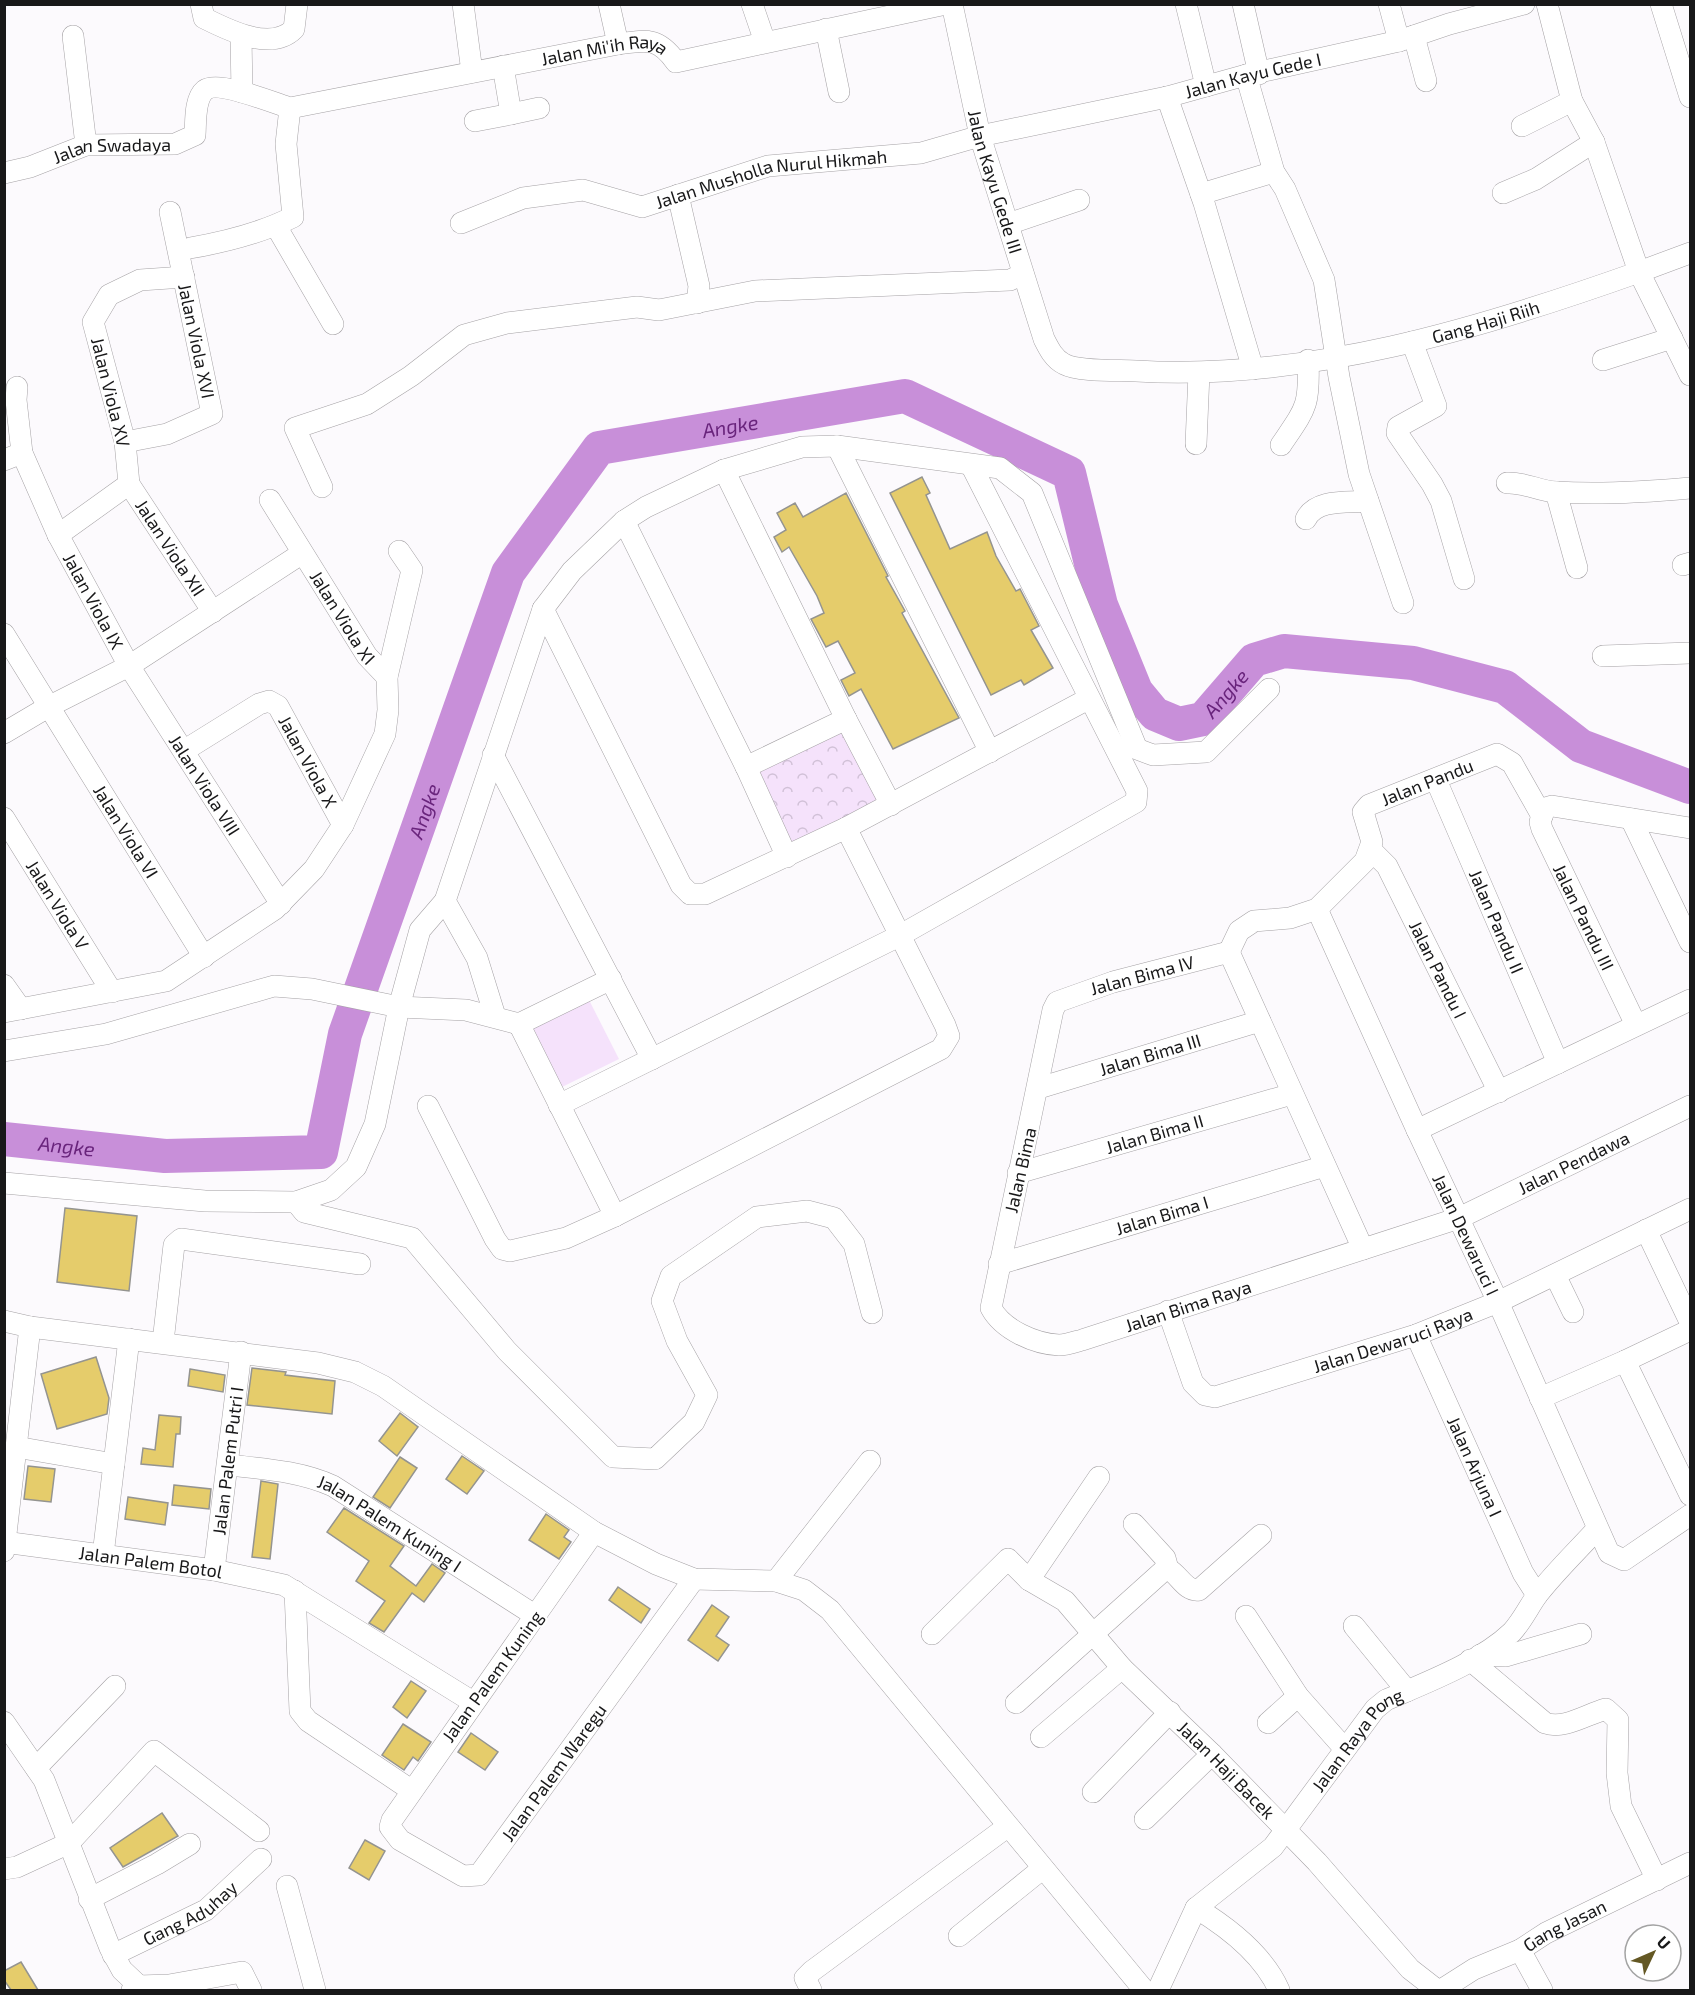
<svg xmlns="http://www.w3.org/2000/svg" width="1695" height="1995" font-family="'Exo 2',sans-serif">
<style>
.grass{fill:#f5e2fb}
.park{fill:url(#park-crowns)}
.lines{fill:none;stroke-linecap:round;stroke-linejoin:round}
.river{stroke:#c88fd9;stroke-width:34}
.building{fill:#e5cc6b;stroke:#949490;stroke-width:1.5}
.minor-casing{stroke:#a5a2a5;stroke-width:22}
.minor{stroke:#fff;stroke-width:21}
.labels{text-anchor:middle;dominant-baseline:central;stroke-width:4.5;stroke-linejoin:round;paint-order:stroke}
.street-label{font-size:18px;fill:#181819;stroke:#fff}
.water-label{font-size:20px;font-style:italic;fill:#69247c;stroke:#fff}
</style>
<defs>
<pattern id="park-crowns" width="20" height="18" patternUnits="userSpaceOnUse" patternTransform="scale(1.5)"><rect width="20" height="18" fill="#f5e2fb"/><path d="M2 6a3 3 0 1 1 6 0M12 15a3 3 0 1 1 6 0" fill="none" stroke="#d1c1d7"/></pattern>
</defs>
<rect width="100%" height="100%" fill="#fcfafd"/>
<path class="grass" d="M588,998L619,1059L562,1087L532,1026Z"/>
<path class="park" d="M843,726L881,800L789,849L754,770Z"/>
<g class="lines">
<path class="river" id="s1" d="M4,1139L165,1156L321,1152L345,1034L508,573L599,448L905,396L1069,473L1101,605L1136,691L1155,714L1179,724L1203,719L1254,660L1284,651L1413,663L1505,687L1581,746L1690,787"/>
</g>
<g class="building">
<path d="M922,477L930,493L926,495L950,549L987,532L996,556L1016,591L1020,589L1039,626L1031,630L1053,668L1024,685L1021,680L991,695L890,493Z"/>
<path d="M846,493L888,576L886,577L905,611L902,613L959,718L893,749L861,689L849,696L841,680L855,673L838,641L826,647L811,619L824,613L817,596L789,547L782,552L774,537L786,530L777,513L795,503L803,517Z"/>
<path d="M65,1208L137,1216L129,1291L57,1282Z"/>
<path d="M96,1357L109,1398L107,1414L57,1429L41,1374Z"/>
<path d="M252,1368L286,1372L285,1375L335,1381L332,1414L247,1405Z"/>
<path d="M190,1369L225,1375L223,1392L188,1386Z"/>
<path d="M400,1413L418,1427L397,1456L379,1441Z"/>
<path d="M159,1415L181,1417L180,1434H176L173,1467L141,1464L143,1448L155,1450Z"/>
<path d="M462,1456L484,1471L467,1494L446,1479Z"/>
<path d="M400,1457L417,1468L390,1508L373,1497Z"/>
<path d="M28,1466L55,1469L51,1502L24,1499Z"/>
<path d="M261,1481L278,1484L270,1559L252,1557Z"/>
<path d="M174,1485L211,1489L209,1509L172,1505Z"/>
<path d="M128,1497L168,1503L165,1525L125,1519Z"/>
<path d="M344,1508L404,1546L390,1566L416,1586L432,1564L445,1573L424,1602L412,1593L384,1632L369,1623L385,1601L356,1581L369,1561L327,1532Z"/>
<path d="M546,1514L569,1530L564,1537L571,1542L559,1559L529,1540Z"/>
<path d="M618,1587L650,1609L641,1623L609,1600Z"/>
<path d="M712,1605L729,1617L716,1636L729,1645L718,1661L688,1640Z"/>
<path d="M411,1681L426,1691L407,1718L393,1707Z"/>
<path d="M403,1724L431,1742L418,1761L413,1757L404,1770L382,1755Z"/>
<path d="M471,1733L498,1752L485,1770L458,1752Z"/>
<path d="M162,1813L178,1836L123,1867L110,1848Z"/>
<path d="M365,1840L385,1851L369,1880L349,1868Z"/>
<path d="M21,1962L38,1990H11L4,1980V1971Z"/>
</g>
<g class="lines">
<g class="minor-casing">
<g id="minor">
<path d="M201,4L204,18C228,30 271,52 294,29L297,4"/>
<path d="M463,4L472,72"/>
<path d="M609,4L618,44"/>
<path d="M752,4L765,42"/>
<path id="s2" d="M952,4L980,136L1044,339C1049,349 1054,359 1064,364C1079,372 1118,370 1136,371C1307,381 1479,329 1639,272L1594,142L1572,101L1547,4"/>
<path d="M1186,4L1206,86"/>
<path d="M1243,4L1259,74"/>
<path d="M1389,4L1399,41"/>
<path d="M1661,4L1690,97"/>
<path d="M826,29L839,92"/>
<path d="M73,36L86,145"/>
<path d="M1414,36L1426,81"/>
<path d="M241,37L242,92"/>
<path d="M503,66L511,114L539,108"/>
<path d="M1246,75L1274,172L1285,189L1324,280L1339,377L1359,474L1403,603"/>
<path d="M1167,97L1204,203L1253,369"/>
<path d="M475,121L511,114"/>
<path d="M1522,126L1572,101"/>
<path id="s3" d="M4,173L30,167L86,145L175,144L195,135C196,123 194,99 205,90C218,80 274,103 290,108L618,44C647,40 658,37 676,62L946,4"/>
<path d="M1503,193L1536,179L1594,142"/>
<path d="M1201,194L1274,172"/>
<path d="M678,195L699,286L697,303"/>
<path id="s4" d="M461,223L523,198L583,190L642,207L768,166L921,153L980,136L1167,97L1246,75L1399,41L1449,24L1524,4"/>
<path d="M1008,224L1079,200"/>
<path d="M276,226L333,324"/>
<path d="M190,248C225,242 261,233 293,217L286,144L290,108"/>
<path d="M1690,253L1639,272L1690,375"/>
<path d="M1412,342L1436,406L1398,427L1397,433L1432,484L1441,501L1464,579"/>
<path d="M1603,360L1672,338"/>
<path id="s5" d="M17,387L16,400L22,453L58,535L129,666L281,904"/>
<path d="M125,442L167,434L212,414L170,212"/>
<path d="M1196,444L1199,373"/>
<path d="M1281,445C1306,408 1310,406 1308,360"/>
<path d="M837,446L990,752"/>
<path d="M4,460L22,453"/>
<path d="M724,470L846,719L891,805"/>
<path d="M1507,483C1524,482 1539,491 1556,492C1601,495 1646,492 1690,488"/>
<path id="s6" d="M129,484L213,612"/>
<path d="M322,487L295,428L367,404L411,376L464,335L507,323L637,307L659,310L755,291L1010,280L1023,274"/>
<path d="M1556,492L1577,568"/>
<path id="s7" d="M270,500L367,656L387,677"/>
<path d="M1306,519C1316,498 1349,503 1368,501"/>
<path d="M624,521L746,767L787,857"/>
<path d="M58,535L129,484L125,442L93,322L109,295L140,280L184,277"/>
<path d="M1683,565L1690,563"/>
<path d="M543,609L681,885L690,894H705L846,828L1088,699"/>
<path id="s8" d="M4,634L204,957"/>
<path d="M1603,656L1690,653"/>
<path d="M4,733L48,707L129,666L301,554"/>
<path id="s9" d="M185,750L259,704L269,701L278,706L343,825"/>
<path d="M493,755L652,1059"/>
<path d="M746,767L846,719"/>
<path id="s10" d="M1436,780L1558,1063"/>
<path id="s11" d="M4,818L112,992"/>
<path d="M1631,819L1690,942"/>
<path id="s12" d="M1371,850L1387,866L1499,1092"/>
<path id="s13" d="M1317,909L1417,1130L1498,1302L1609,1553L1624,1560L1690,1515"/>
<path id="s14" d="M1229,952L1113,982L1057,1002L1053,1010L991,1308C1003,1330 1035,1344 1059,1345C1066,1345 1075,1342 1082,1340L1459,1218L1690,1106"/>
<path id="s15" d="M1229,952L1239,931L1254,921L1290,918L1317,909L1365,861L1372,842L1363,812L1369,805L1497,754L1512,763L1542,816"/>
<path d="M1229,952L1363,1249"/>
<path d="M4,985L21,1009"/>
<path d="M4,1012L166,981L275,909L314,869L343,825L385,734L388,710L387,677L412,570L399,551"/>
<path d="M495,1016L477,958L445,901L543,609L572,571L624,521L646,507L724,470L802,447L837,446L1000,468L1032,493L1137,749L1153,755L1206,752L1269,689"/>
<path d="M519,1024L615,1216"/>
<path d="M1636,1025L1542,829L1540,822L1545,808L1552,806L1690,828"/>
<path d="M4,1051L106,1034L274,986L312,989L399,1007L466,1010L519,1024L611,979"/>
<path id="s16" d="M1039,1088L1260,1021"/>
<path d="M559,1105L899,936L1136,802L1137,791L971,465"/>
<path d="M428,1106L495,1239L502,1249L510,1251L566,1238L615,1216L941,1049L949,1036L945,1025L846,828"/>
<path d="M1417,1130L1690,1000"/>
<path id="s17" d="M1018,1173L1292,1094"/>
<path d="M4,1183L205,1201L296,1202L331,1190L356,1167L375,1124L399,1007L420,930L445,901"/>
<path d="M296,1202L304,1212L412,1238L507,1351L613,1457L655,1459L694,1422L707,1395L677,1341L662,1301L671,1276L757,1217L807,1211L834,1218L854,1244L872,1313"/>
<path d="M1646,1230L1690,1322"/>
<path id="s18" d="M999,1264L1325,1166"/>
<path d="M1555,1275L1573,1312"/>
<path id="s19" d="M1168,1311L1193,1383L1205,1395L1215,1397L1416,1335L1498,1302L1690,1209"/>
<path d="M4,1321L30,1327L318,1363L355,1372L383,1386L594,1532L656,1564L694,1579L776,1581L804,1590L830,1610L1144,1990"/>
<path d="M1690,1330L1625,1361L1690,1495"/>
<path id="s20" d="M1416,1335L1523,1573L1537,1595"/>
<path d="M163,1342L174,1245L181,1239L360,1264"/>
<path d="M1540,1398L1625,1361"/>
<path d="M16,1447L114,1464"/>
<path id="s21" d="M229,1465C264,1469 300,1471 333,1486L536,1616"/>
<path d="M1134,1524L1165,1558L1168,1569"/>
<path id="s22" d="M594,1532L392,1820L390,1827L400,1840L463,1876L479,1875L694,1579"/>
<path id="s23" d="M4,1542L214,1570L284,1585L473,1702"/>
<path d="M4,1551L30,1327"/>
<path d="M103,1555L129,1339"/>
<path id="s24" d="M214,1570L241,1352"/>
<path d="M1029,1580L1099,1477"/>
<path d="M776,1581L870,1461"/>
<path d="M295,1591L300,1711L308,1721L411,1790"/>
<path d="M1246,1616L1298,1696L1344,1748"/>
<path d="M1354,1626L1407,1691"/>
<path id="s25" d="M932,1634L1008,1559L1029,1580L1065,1601L1122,1668L1212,1754L1317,1862L1410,1969L1437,1990"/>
<path d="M1480,1655L1506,1656L1581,1634"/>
<path d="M1470,1660L1545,1723C1564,1730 1587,1714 1606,1709L1618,1720L1617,1773L1621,1806L1657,1880"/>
<path d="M1016,1703L1163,1571L1168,1569C1179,1574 1185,1592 1199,1590L1261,1535"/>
<path d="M4,1722L44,1780L110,1948L122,1970L139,1986L132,1990"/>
<path d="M1268,1723L1298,1696"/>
<path d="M1041,1737L1122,1668"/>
<path d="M36,1768L115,1686"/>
<path d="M1093,1792L1170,1712"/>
<path d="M1145,1819L1212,1754"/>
<path d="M4,1869L17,1867L69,1843L154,1751L259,1831"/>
<path d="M287,1886L315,1990"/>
<path d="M89,1899L157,1864L190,1844"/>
<path d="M1196,1908C1229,1928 1263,1954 1279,1990"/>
<path d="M959,1936L1042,1869"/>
<path d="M1520,1950L1542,1990"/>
<path id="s26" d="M113,1955L206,1910L261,1859"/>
<path d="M139,1986L169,1985L242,1972L251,1990"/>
<path d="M811,1990L805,1978L812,1971L1007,1827"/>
<path id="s27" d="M1158,1990L1196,1908L1273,1847L1375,1709L1386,1700C1425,1683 1481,1662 1512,1632C1523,1620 1529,1606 1538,1594C1556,1571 1578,1550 1597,1529"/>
<path id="s28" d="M1441,1990L1474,1969L1520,1950L1546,1933L1690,1863"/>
</g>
</g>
<use href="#minor" class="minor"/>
</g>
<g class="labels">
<g class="street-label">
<text stroke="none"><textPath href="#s3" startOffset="654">Jalan Mi'ih Raya</textPath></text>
<text stroke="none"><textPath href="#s4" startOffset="816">Jalan Kayu Gede I</textPath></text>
<text stroke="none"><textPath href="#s3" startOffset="112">Jalan Swadaya</textPath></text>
<text stroke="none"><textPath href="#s4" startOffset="322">Jalan Musholla Nurul Hikmah</textPath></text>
<text stroke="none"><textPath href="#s2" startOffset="183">Jalan Kayu Gede III</textPath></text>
<text stroke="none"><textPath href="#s2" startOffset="808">Gang Haji Riih</textPath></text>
<text transform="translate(197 341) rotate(78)">Jalan Viola XVI</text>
<text transform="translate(111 392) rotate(76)">Jalan Viola XV</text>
<text stroke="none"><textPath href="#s6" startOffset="76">Jalan Viola XII</textPath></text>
<text stroke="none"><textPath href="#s5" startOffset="231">Jalan Viola IX</textPath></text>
<text stroke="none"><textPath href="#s7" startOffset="138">Jalan Viola XI</textPath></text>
<text stroke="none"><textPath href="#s9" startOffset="171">Jalan Viola X</textPath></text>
<text stroke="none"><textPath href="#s15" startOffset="297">Jalan Pandu</textPath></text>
<text stroke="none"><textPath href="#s5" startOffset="446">Jalan Viola VIII</textPath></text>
<text stroke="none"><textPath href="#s8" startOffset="232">Jalan Viola VI</textPath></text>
<text stroke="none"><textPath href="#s11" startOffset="102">Jalan Viola V</textPath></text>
<text transform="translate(1584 917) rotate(64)">Jalan Pandu III</text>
<text stroke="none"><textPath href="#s10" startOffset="154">Jalan Pandu II</textPath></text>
<text stroke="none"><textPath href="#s12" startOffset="138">Jalan Pandu I</textPath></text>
<text transform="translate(1142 975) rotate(-15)">Jalan Bima IV</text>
<text stroke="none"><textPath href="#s16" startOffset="116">Jalan Bima III</textPath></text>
<text stroke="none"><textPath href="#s17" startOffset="142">Jalan Bima II</textPath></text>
<text stroke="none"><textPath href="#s14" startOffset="1120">Jalan Pendawa</textPath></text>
<text transform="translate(1020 1170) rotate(-77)">Jalan Bima</text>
<text stroke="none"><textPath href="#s18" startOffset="170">Jalan Bima I</textPath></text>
<text stroke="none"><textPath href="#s13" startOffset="358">Jalan Dewaruci I</textPath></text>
<text stroke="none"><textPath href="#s14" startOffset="708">Jalan Bima Raya</textPath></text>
<text stroke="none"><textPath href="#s19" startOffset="290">Jalan Dewaruci Raya</textPath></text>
<text stroke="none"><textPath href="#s24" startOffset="110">Jalan Palem Putri I</textPath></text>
<text stroke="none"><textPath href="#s20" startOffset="144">Jalan Arjuna I</textPath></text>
<text stroke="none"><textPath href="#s21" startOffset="174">Jalan Palem Kuning I</textPath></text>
<text stroke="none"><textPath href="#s23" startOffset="148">Jalan Palem Botol</textPath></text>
<text transform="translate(492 1676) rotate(-54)">Jalan Palem Kuning</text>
<text stroke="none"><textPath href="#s27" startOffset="326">Jalan Raya Pong</textPath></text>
<text stroke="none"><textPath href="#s25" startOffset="412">Jalan Haji Bacek</textPath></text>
<text stroke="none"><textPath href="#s22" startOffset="591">Jalan Palem Waregu</textPath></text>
<text stroke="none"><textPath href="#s26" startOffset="88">Gang Aduhay</textPath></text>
<text stroke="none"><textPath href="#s28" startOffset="140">Gang Jasan</textPath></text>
</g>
<g class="water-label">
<text stroke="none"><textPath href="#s1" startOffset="1215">Angke</textPath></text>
<text stroke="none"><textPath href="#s1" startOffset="1917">Angke</textPath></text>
<text stroke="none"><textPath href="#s1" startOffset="675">Angke</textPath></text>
<text stroke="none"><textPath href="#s1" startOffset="63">Angke</textPath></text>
</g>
</g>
<rect width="1695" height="1995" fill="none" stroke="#181819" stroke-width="12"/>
<g transform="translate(1653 1953) rotate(46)"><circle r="28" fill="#ffffff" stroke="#a3a3a3" stroke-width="1.5"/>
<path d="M0-4.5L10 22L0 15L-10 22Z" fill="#645824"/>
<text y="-9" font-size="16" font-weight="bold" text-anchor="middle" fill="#181819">U</text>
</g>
</svg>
